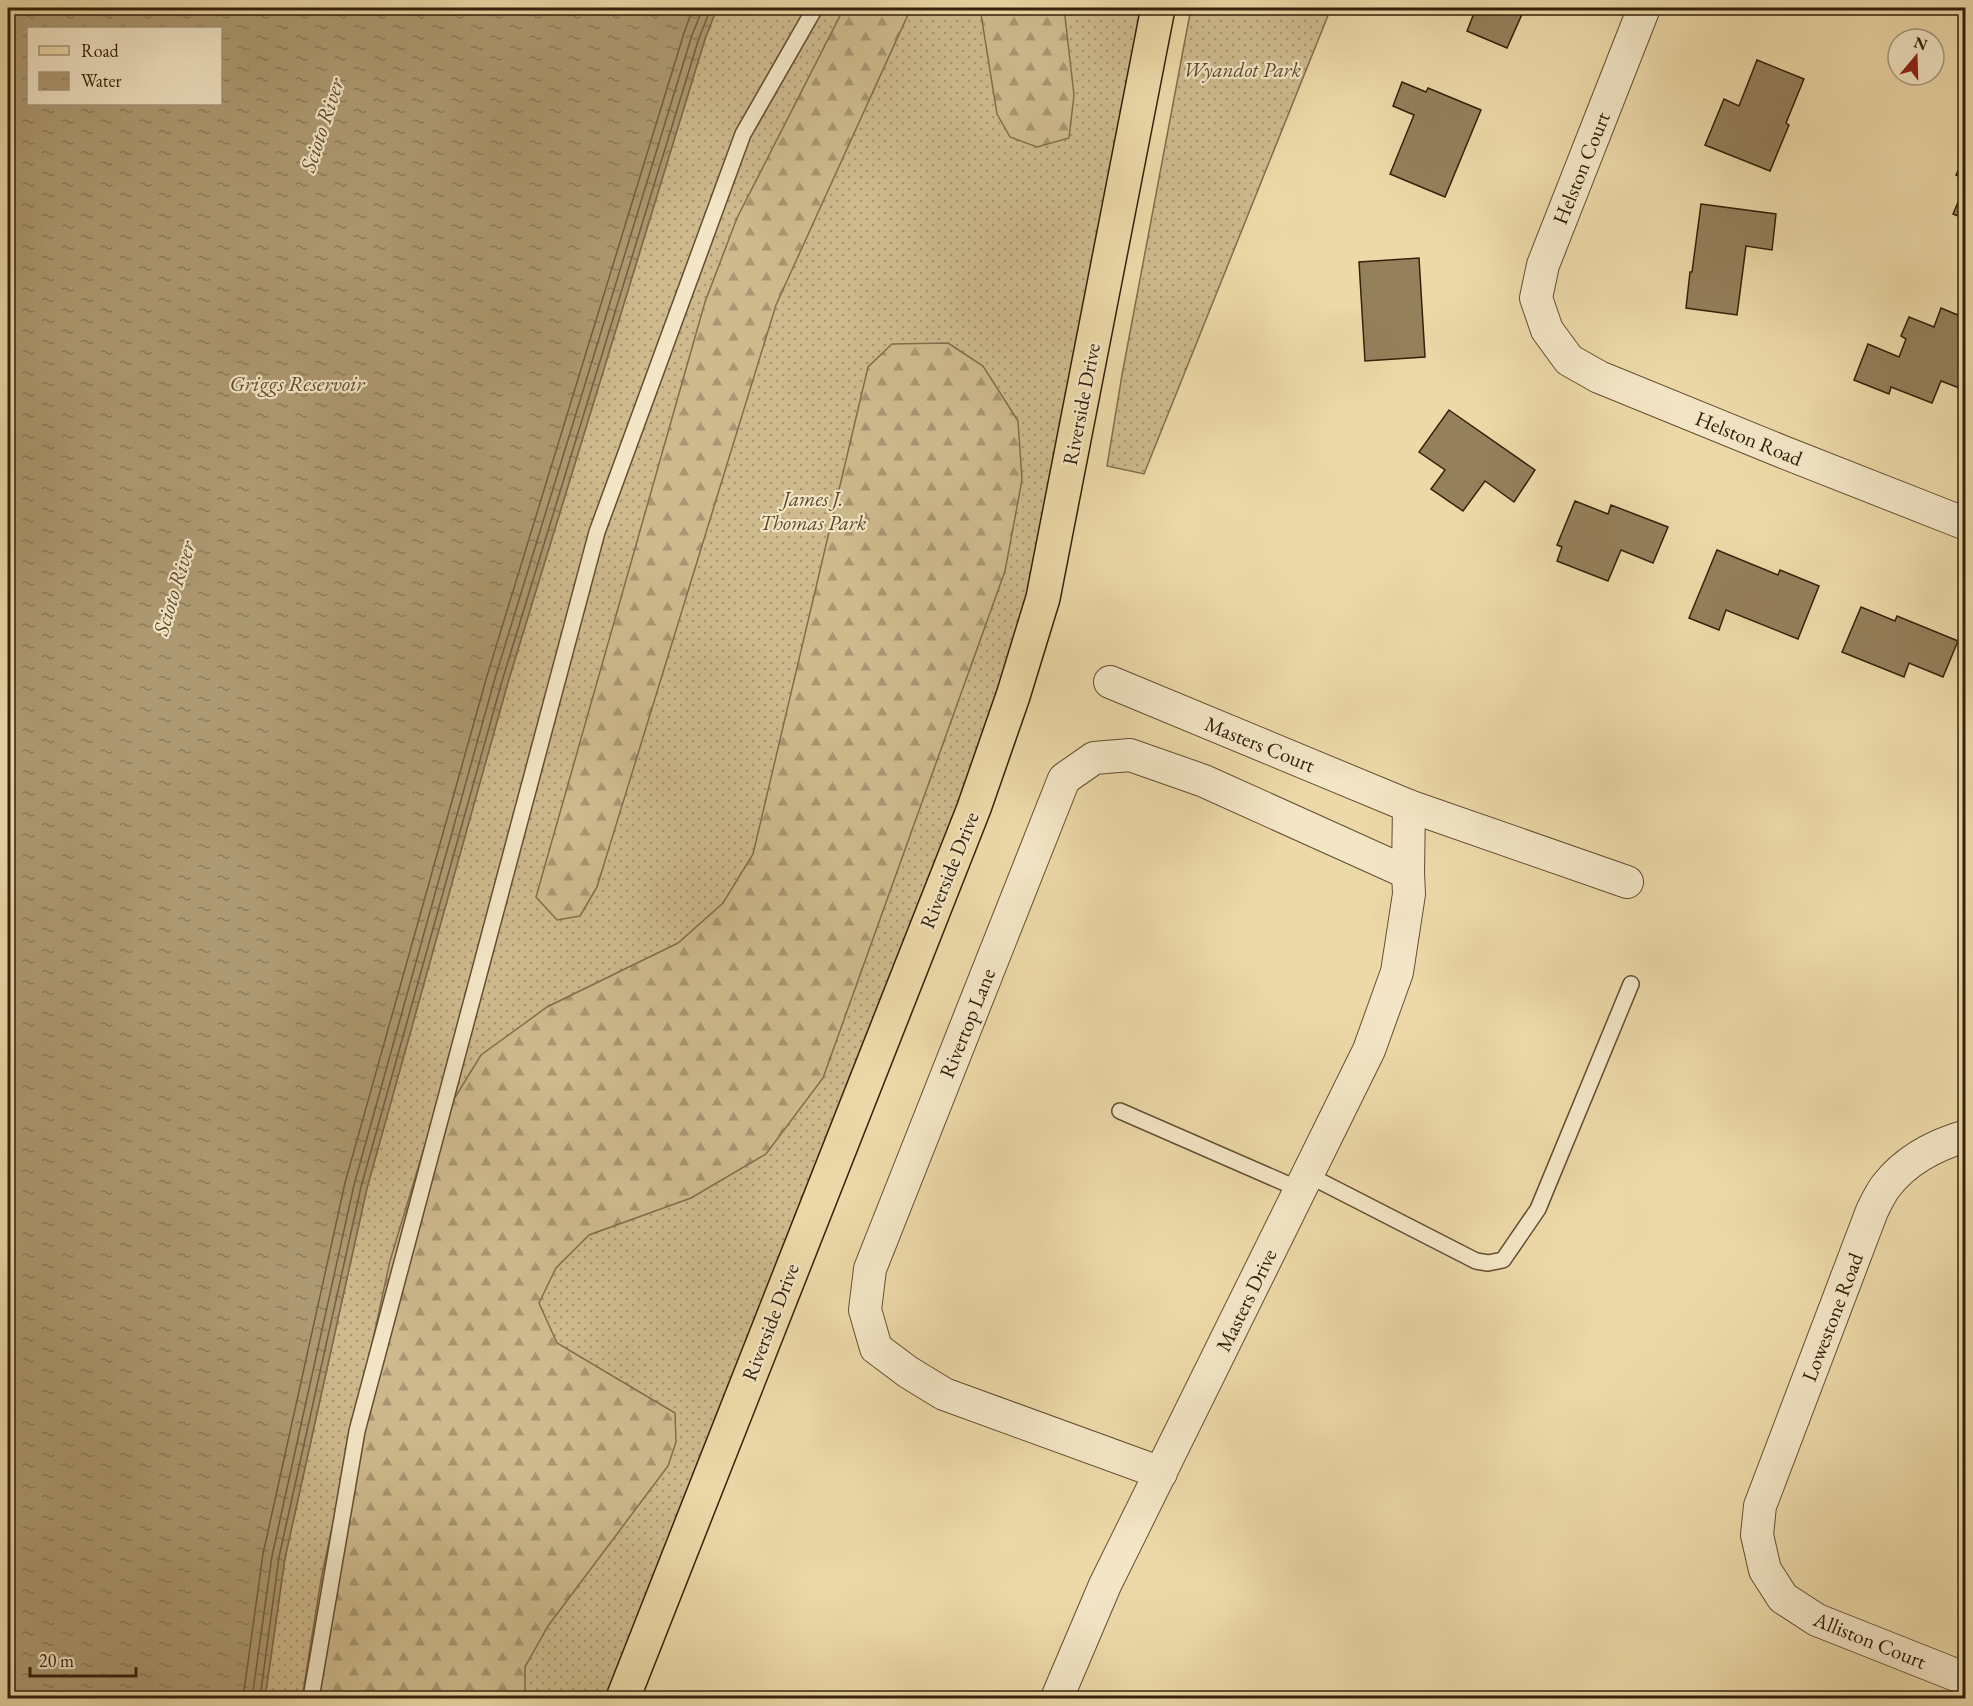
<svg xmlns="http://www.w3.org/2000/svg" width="1973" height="1706" font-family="'EB Garamond',serif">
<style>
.grass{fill:url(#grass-dots);stroke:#826d4c;stroke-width:1.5}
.forest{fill:url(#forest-firs);stroke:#826d4c;stroke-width:1.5}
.water{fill:url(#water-ripples);stroke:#7e6948;stroke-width:1.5;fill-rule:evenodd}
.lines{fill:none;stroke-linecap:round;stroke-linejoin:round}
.shore{stroke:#725d3e;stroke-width:1.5}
.building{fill:#95805c;stroke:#35200a;stroke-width:1.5}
.service-casing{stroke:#634e32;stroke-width:18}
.minor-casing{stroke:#634e32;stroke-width:34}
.primary-casing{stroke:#35200a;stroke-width:36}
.service{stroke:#f3e6c6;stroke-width:15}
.minor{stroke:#f3e6c6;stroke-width:32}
.primary{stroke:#edd9a8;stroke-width:33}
.labels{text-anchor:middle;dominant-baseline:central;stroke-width:4.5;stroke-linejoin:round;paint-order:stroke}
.park-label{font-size:21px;font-style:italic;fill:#5b462b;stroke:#f3e6c6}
.street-label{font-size:21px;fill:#35200a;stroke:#f3e6c6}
.water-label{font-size:22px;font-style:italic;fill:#5f4b2e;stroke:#f3e6c6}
</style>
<defs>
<pattern id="grass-dots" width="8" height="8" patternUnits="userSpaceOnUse" patternTransform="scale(1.5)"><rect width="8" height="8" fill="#ceba8d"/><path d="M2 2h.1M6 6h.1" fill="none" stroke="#a89771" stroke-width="1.8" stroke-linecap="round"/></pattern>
<pattern id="forest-firs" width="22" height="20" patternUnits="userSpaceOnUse" patternTransform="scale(1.5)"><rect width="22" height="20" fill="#ceba8d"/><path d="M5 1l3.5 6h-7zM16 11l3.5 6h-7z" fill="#a89771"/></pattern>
<pattern id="water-ripples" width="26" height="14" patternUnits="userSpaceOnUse" patternTransform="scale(1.5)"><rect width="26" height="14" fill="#ae9a72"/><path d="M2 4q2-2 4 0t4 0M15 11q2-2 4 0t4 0" fill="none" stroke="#8e7d5c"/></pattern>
</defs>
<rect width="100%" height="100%" fill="#edd9a8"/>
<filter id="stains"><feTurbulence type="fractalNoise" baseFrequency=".00333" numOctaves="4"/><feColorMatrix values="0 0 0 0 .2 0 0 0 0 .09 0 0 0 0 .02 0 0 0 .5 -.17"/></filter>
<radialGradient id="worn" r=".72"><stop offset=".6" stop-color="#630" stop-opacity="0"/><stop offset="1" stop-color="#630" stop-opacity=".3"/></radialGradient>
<g class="grass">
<path d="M717,8H1158L1047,573L623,1698H265L285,1558L367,1188L508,682L705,39Z"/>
<path d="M1191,8H1331L1144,474L1107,466L1122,375Z"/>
</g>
<g class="forest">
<path d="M844,8H911L776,305L597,887L580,916L557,920L536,897L705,302L737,218Z"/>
<path d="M980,8H1064L1074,95L1069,138L1037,147L1010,137L997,114Z"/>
<path d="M948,343L983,366L1018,421L1022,480L1005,571L823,1078L766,1154L691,1198L589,1235L556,1268L539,1303L557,1343L675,1413L676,1442L668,1466L548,1626L525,1667V1698H302L322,1574L390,1261L424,1148L481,1055L547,1007L678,943L723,903L753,854L868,367L892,344Z"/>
</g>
<path class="water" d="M8,8H717L705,39L508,682L367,1188L285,1558L265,1698H8ZM28,28H220V104H28Z"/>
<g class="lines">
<g class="shore">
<path d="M243,1698L263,1554L345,1183L487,676L684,33L693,8"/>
<path d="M252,1698L272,1556L354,1185L495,678L692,35L703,8"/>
<path d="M260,1698L279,1557L361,1187L502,681L699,38L711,8"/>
</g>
</g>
<g class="building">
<path d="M1476,8H1518L1517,10L1523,12L1507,48L1467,31Z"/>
<path d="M1757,60L1804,79L1786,123L1789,125L1770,171L1705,145L1724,99L1739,106Z"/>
<path d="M1402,82L1426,92L1428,88L1481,110L1445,197L1390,174L1414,115L1393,106Z"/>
<path d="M1966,154V179L1956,175Z"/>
<path d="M1966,184V219L1953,214Z"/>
<path d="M1701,204L1776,214L1772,250L1746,246L1737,315L1686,308L1690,272H1692Z"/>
<path d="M1419,258L1425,357L1365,361L1359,262Z"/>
<path d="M1941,308L1965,318L1966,316V379L1962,389L1941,381L1932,403L1891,387L1889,394L1854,380L1868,344L1899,357L1906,339L1901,336L1909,317L1934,327Z"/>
<path d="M1449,410L1535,470L1514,502L1485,481L1463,511L1431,489L1445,470L1419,452Z"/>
<path d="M1575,501L1608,514L1611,505L1668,527L1653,563L1621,550L1608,581L1557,561L1562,547L1557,545Z"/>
<path d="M1717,550L1778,575L1780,570L1819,586L1798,639L1726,610L1719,630L1689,618Z"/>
<path d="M1861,607L1895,621L1897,616L1958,641L1943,677L1909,663L1904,677L1842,652Z"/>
</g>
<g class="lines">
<g class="service-casing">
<g id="service">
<path d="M1120,1111L1301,1190"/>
<path d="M1308,1175L1476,1261L1488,1263L1503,1260L1538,1209L1631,984"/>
<path d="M311,1698L357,1431L597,532L743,134L815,8"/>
</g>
</g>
<g class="minor-casing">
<g id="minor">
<path d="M1644,8L1543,265L1536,298L1547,330L1569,360L1599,377L1783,452L1966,524"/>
<path d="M1110,682L1409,806L1627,882"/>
<path d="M1408,873L1409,806"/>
<path d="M1966,1136C1935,1145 1906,1160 1886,1186C1880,1194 1876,1203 1872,1211L1760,1506L1757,1535L1765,1570L1783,1598L1817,1620L1966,1679"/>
<path d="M1057,1698L1105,1585L1369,1050L1397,972L1409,894L1408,873L1204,781L1130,755L1094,758L1064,779L870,1269L865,1310L876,1348L908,1372L944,1394L1161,1473"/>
</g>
</g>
<g class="primary-casing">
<path id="primary" d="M623,1698L974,808L1013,696L1043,598L1158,8"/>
</g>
<use href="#service" class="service"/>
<use href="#minor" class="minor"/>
<use href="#primary" class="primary"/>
</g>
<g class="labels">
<g class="park-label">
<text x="1242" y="69">Wyandot Park</text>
<text x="813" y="498">James J.<tspan x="813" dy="24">Thomas Park</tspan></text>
</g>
<g class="street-label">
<text transform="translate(1581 168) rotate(-68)">Helston Court</text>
<text transform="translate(1081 404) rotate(-79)">Riverside Drive</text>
<text transform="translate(1749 438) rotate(22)">Helston Road</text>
<text transform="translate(1260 744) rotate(22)">Masters Court</text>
<text transform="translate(949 870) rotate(-68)">Riverside Drive</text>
<text transform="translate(967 1023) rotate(-68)">Rivertop Lane</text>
<text transform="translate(1246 1300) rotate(-64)">Masters Drive</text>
<text transform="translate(1832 1317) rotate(-69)">Lowestone Road</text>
<text transform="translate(770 1322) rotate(-69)">Riverside Drive</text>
<text transform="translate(1870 1640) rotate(22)">Alliston Court</text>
</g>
<g class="water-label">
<text transform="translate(322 125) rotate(-72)">Scioto River</text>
<text x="297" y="383">Griggs Reservoir</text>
<text transform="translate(174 588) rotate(-73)">Scioto River</text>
</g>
</g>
<rect width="1973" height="1706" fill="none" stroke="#edd9a8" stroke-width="30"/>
<rect x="9" y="9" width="1955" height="1688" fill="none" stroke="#35200a" stroke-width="3"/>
<rect x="15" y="15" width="1943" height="1676" fill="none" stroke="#35200a" stroke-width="1.5"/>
<rect x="27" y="27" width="195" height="78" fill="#f3e6c6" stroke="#a7977b" stroke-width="1.5"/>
<rect x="39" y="46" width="30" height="9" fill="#edd9a8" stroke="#a7977b" stroke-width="1.5"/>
<text x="81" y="57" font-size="18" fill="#35200a">Road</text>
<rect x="39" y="72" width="30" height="18" fill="url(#water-ripples)" stroke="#a7977b" stroke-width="1.5"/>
<text x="81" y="87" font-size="18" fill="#35200a">Water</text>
<g transform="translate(1916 57) rotate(19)"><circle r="28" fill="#f3e6c6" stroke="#a7977b" stroke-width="1.5"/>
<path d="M0-4.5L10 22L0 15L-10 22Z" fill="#8f2418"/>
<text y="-9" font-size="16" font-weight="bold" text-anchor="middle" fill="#35200a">N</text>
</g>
<path d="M30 1667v9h106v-9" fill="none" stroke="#35200a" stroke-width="3"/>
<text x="39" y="1667" font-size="18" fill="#35200a" stroke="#f3e6c6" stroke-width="4.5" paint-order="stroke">20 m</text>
<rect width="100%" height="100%" filter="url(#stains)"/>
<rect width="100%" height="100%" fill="url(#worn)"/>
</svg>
